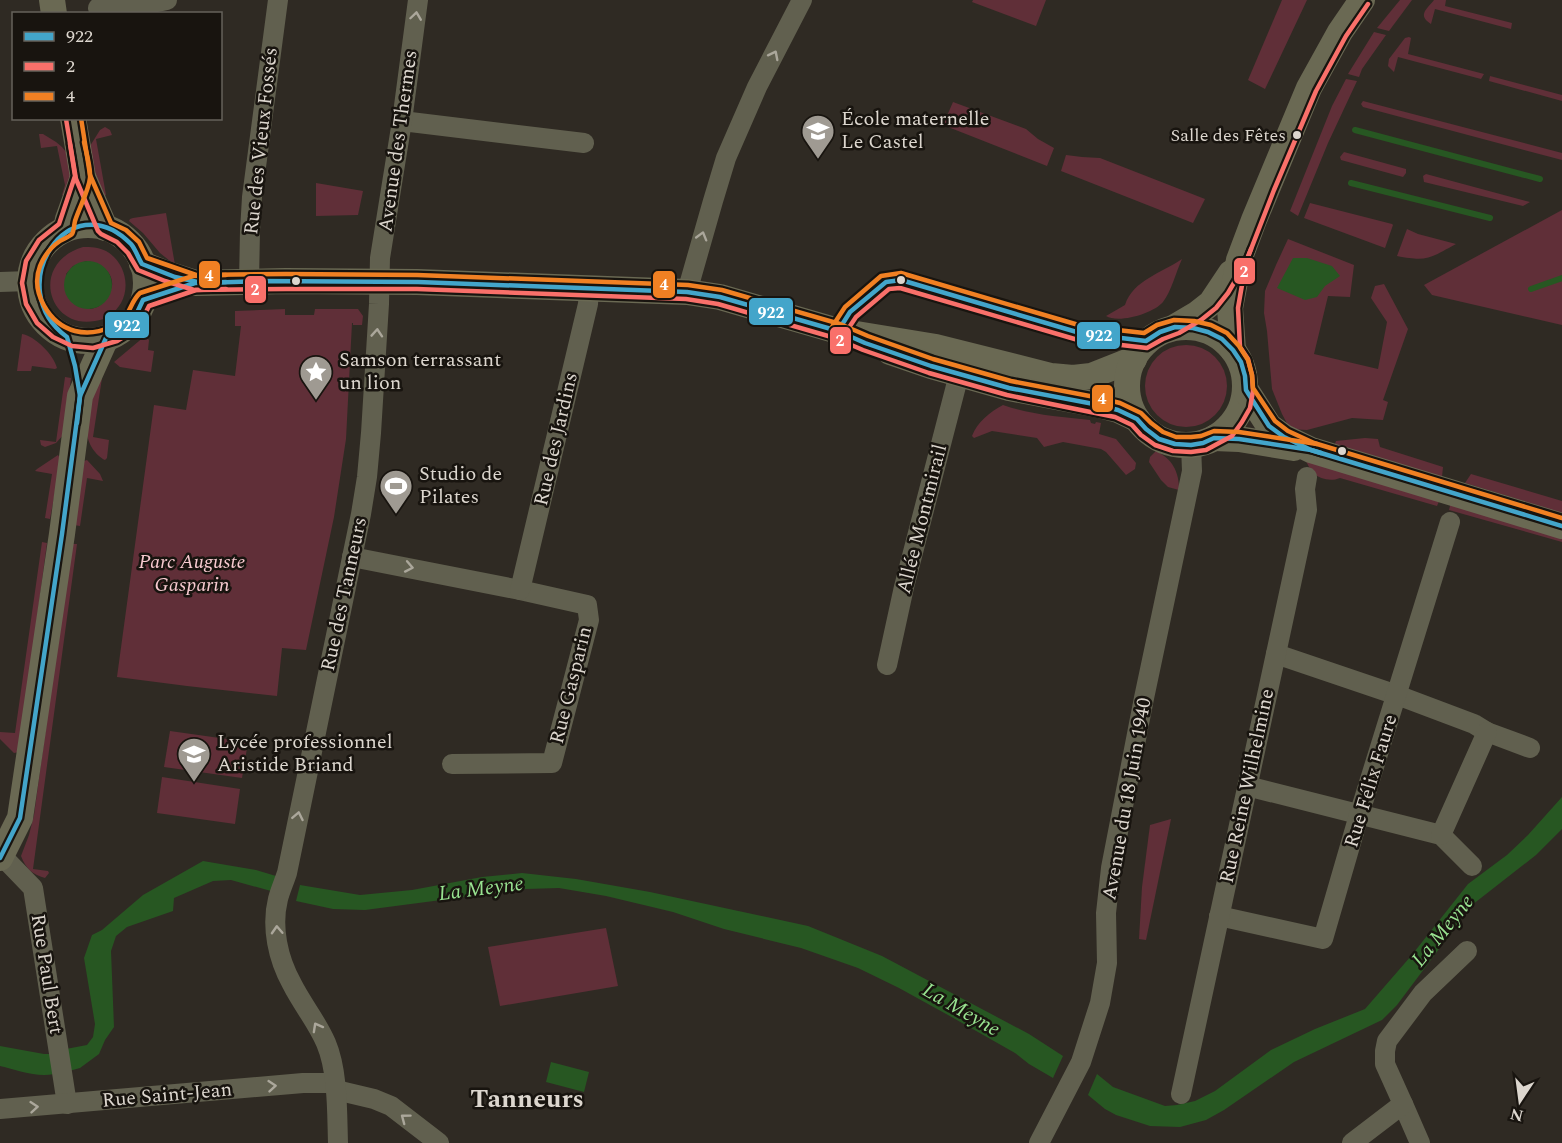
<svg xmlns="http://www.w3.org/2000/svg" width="1562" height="1143" font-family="Spectral,serif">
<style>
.green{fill:#602f38;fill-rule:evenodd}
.water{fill:#275722}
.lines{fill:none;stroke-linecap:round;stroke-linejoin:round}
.stream{stroke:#275722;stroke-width:6}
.minor{stroke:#61604f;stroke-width:20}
.major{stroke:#6a6953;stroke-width:26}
.bus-1-casing{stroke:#18140f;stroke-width:9}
.bus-2-casing{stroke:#18140f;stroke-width:9}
.bus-3-casing{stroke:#18140f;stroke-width:9}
.bus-1{stroke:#43a5ca;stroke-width:4.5}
.bus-2{stroke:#f9706a;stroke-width:4.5}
.bus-3{stroke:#f08023;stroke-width:4.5}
.oneway{stroke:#aba79b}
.bus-dot{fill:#dcd6ce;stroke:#18140f;stroke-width:2}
.labels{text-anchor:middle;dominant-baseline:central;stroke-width:5;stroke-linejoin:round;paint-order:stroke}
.bus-label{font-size:18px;fill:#dcd6ce;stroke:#18140f;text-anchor:end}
.poi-label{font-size:20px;fill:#dcd6ce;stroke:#18140f;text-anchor:start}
.street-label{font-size:20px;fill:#dcd6ce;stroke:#18140f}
.park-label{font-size:20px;font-style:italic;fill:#f8cad0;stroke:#18140f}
.water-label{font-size:21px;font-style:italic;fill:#98e290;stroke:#18140f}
.district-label{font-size:26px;font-weight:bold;fill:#dcd6ce;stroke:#18140f}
.line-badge{stroke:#18140f;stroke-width:2}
.badge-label{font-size:16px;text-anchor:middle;font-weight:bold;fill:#fff}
</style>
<rect width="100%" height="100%" fill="#2f2a23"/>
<g class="green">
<path d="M973,0H1046L1036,26L972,2Z"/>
<path d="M1282,0H1307L1265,89L1248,80Z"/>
<path d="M1400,0H1412L1389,31L1377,28Z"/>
<path d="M1434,0H1446L1445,6L1512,23L1511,29L1435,9L1431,24C1417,15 1427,9 1434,0Z"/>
<path d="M1374,32L1386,35L1362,69L1359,77L1348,74Z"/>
<path d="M1409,37L1411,38L1408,54L1484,74L1481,79L1398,57L1394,72L1388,66L1389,59L1405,38Z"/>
<path d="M1490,76L1562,95V101L1489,81Z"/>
<path d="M1346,79L1357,81L1328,143L1298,216L1290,211L1332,106Z"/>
<path d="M1363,101L1562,153V160L1363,107L1361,104Z"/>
<path d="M953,102L1026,129L1038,139L1054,148L1047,166L943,125Z"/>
<path d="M105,127L110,130L112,135L96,139L106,195L99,199L90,146L100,130Z"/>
<path d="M39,134H43L56,142L62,147L66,152L73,187L69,197L62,195L65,185L57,146L41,148Z"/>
<path d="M1344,152L1406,169V173L1403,177L1341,160L1340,157Z"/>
<path d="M1066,155L1082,157L1100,158L1205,199L1193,223L1061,171Z"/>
<path d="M1426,174L1530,202L1523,206L1424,182L1423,176Z"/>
<path d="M316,183L363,191L358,215L316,216Z"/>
<path d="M1310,203L1392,224L1393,225L1385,248L1304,218Z"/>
<path d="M1562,210V325L1432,295L1424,285Z"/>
<path d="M166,213L175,265L160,253L143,233L129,221L130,219L133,218Z"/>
<path d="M1407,229L1418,234L1456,244C1430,258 1428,262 1397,256Z"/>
<path d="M1288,239L1354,265L1350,297L1328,296L1314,354L1378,369L1387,322L1371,298L1375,286L1384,284L1408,329L1383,400L1388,402L1383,420L1352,418L1307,430L1290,429L1282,414L1272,389L1267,331L1264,313L1265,291L1276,265Z"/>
<path d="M83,247C91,247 98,247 106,251C124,261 131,285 121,303C115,313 106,320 95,321C48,330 29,263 83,247ZM86,261C98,262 114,271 112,286C111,290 108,295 105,299C101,305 98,308 90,309L66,274L73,266Z"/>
<path d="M1182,259C1176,272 1171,292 1163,302C1154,313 1119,324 1106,316L1125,305C1133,280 1162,273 1182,259Z"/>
<path d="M285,309V315H314L315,309H358L363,316L362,325H353V323H352L346,439L334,517L306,650L282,648L277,696L187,686L117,677L154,405L186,410L193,370L235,376L241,326H235V311Z"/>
<path d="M22,334C35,336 54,355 57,368L55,369L32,366L31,371H17Z"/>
<path d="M145,336L149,340L148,350L154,351L151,372L120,367L114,362Z"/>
<circle cx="1186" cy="386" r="41"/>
<path d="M65,377L71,378L64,434L56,443L45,447L41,445L40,440L56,442Z"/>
<path d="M94,378H102L93,437L109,440L107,458L105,460C96,456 87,443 87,432C86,417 92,394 94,378Z"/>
<path d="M1003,405C1031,415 1061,417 1090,420L1091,423L1095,424L1096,422L1101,423L1099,434L1116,439L1136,463L1135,469L1126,475L1106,452L1101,449L1063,442L1044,447L1037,438L992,431L974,438L972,436C977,422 990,412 1003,405Z"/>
<path d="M1365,438L1378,439L1380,447L1443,467L1442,477L1335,444L1336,441Z"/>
<path d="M1156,451C1172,459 1179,471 1179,490L1168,487L1161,480L1149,462L1150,457Z"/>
<path d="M58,455L61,460L50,519L45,518L52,474L35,471L37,469Z"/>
<path d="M87,460L100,474L103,481L87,478L80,526L74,525L84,461Z"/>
<path d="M1306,461L1440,499L1437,506L1340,478C1330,482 1321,479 1312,473Z"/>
<path d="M1471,474L1562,501V513L1465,483Z"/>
<path d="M1451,502L1562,536V542L1449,510Z"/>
<path d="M42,542L47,543L19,752L14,753L0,739V732L15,733Z"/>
<path d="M71,544H77L33,869L48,871L49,873L45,878C32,874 26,869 21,856L29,835L34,815Z"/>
<path d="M170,731L248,742L242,778L164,767Z"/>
<path d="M162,777L240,789L235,824L157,813Z"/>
<path d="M1171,819L1146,940L1139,939L1142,887L1150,825Z"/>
<path d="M606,928L618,986L500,1006L488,947Z"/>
</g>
<g class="water">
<path d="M1293,258H1307L1332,266L1340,276L1325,286L1317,297L1305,300L1277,288Z"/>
<circle cx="88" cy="285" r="24"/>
<path d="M1562,797V829L1536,855L1472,905L1397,1005L1382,1020L1294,1062L1224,1110L1206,1120L1180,1127L1150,1126L1116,1115L1105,1109L1088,1095L1097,1074L1113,1087L1165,1106L1177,1105L1195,1101L1215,1091L1271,1050L1315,1029L1365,1009L1411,956L1468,884L1507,855L1528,835Z"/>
<path d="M203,861L256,870L276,876L271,891L231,880L213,881L174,898L173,911L127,927L116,936L111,951L114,1027L105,1040L99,1054L80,1068L69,1071L66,1049L87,1045L93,1037L95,1024L84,958L92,935L102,930L143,895Z"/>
<path d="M522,873L576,879L650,892L808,926L882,956L1029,1034L1063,1056L1053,1078L1029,1064L1015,1053L948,1015L899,988L858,968L801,948L724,929L673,912L606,896L559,888L526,889L365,910L333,909L296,901L300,885L360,895L412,890L482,877Z"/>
<path d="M0,1046L44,1054H52L54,1074C37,1078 17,1070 0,1066Z"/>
<path d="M551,1062L589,1072L584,1092L546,1082Z"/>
</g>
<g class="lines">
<g class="stream">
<path d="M1355,130L1540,179"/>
<path d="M1351,183L1490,218"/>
<path d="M1531,289L1562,278"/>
</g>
<g class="minor">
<path d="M98,8L110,6H138L167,0"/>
<path d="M402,121L584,143"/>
<path d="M0,282L29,281"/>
<path d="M249,282L250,231L252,197L278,0"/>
<path d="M687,292L713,201L726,158L757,87L802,0"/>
<path d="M352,557L520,590L587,605L589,620L552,763L452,764"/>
<path d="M520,590L588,304L589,288"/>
<path d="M1276,654L1397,695L1474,724L1487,732L1530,748"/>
<path d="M887,665L904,587L956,386C959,378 961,371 970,367"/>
<path d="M1247,786L1441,835L1472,866"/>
<path d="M1441,835L1487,732"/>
<path d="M2,856L33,888L67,1104"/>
<path d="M1219,916L1323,939L1359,815L1450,522"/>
<path d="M336,1090L374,1099L391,1106L439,1143"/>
<path d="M1181,1094L1307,510L1305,489L1307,477"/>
<path d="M1403,1104L1420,1143"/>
<path d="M0,1109L303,1083H334"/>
<path d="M338,1143C337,1112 338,1071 326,1043C317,1022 302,1004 292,984C278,959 271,927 278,899C280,891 284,882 287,873L361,514L367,477L371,433L379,304L380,258L402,121L418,0"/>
<path d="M1039,1143L1081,1062L1100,1003L1107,963L1106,913L1111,868L1144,698L1192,471L1191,445"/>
<path d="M1352,1143L1403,1104L1385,1064V1051L1387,1041L1423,993L1467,951"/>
</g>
<g class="major">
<path d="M52,0L54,14"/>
<path d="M73,118L83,177L105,228"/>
<circle cx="88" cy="283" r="58"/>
<path d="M66,229L68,219L83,177"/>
<path d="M142,264L167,274L195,283L286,281L417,282L687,292L720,297L838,331L936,347L1051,376L1073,378L1091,376L1134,359"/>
<path d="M1175,327L1197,314L1211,303L1231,273"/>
<circle cx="1186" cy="386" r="59"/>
<path d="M1233,350L1230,308L1239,260L1254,220L1309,88L1340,32L1362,0"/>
<path d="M890,352L931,366L1009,388L1099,405L1118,410L1137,419"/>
<path d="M1246,390L1269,426L1284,437L1311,450L1562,526"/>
<path d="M1214,438L1239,439L1294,448"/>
<path d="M0,858L20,818L62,534L80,396L106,338"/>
</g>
<g class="bus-1-casing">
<g id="bus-1">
<path d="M838,331L850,312L886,282L901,280L1080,333L1146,341L1160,332L1175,327L1193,328L1208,332L1222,339L1233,350L1241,362L1245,376L1246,390L1269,426L1284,437L1311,450L1321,453"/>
<path d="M77,423L80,396L106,338L122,330L135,317L143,300L195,283L226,282"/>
<path d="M0,858L20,818L62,534L80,396L75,366L67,337C0,288 69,181 131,244C136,250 138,258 142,264L175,277L202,283L261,281L418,282L687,292L720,297L838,331L865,343L931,366L1009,388L1099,405L1118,410L1137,419L1146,429L1159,439L1175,444L1191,445L1203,443L1214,438L1239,439L1311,450L1562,526"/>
</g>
</g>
<g class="bus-2-casing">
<g id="bus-2">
<path d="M66,119L76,179L98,231L101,234L117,242L128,253L138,270L165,281L194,290L286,289H417L686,299L718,304L835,338L863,350L929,373L1007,395L1115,417L1132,425L1141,435L1155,445L1173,451L1191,452L1206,450L1232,436L1242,422L1250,408L1253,391L1252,375L1248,359L1240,347L1238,308L1246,262L1274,190L1316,91L1346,36L1368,4"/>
<path d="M70,144L75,176L59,224L39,240L26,261L22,283L26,304L37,323L53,337L72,346L93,348L117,341L130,333L141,322L149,306L196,290L226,289"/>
<path d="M844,335L856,317L889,289L900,288L1078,340L1147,348L1163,339L1179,333L1201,320L1216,308L1228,293L1245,264L1251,249"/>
</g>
</g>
<g class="bus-3-casing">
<g id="bus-3">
<path d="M81,118L90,175L111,223L126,230L139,242L147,258L196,275L286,274L417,275L688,285L722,290L840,324L868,336L933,359L1011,381L1100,398L1120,403L1141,413L1151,423L1163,432L1176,437H1191L1201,436L1214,431L1239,432L1317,444"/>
<path d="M84,142C86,152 91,168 90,178C89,190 79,208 75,221C74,225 74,231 72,234C69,237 63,239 60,241C51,247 44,256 40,266C30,292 49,324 75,331C87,334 100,332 111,327C132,318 128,304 140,293L193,276L226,275"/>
<path d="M832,327L845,307L881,276L901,273L1082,326L1144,333L1157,325L1174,320L1194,321L1211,325L1227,333L1239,346L1248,360L1252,375L1253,388L1275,421L1288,431L1314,443L1562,518"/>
</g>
</g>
<use href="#bus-1" class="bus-1"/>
<use href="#bus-2" class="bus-2"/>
<use href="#bus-3" class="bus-3"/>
</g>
<defs><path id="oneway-chevron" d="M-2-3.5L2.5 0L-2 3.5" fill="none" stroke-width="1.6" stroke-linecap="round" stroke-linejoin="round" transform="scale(1.5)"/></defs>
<g class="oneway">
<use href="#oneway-chevron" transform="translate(416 16) rotate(-82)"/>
<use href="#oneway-chevron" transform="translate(774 55) rotate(-63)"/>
<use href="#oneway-chevron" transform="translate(702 236) rotate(-74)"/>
<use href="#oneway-chevron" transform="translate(377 333) rotate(-86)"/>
<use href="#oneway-chevron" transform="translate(409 567) rotate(11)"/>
<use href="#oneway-chevron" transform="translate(298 816) rotate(-79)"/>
<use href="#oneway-chevron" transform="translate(277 930) rotate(-93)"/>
<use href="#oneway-chevron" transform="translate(317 1027) rotate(-119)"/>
<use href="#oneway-chevron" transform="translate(272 1086) rotate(-5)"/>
<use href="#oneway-chevron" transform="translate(34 1107) rotate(-5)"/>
<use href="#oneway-chevron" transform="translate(405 1118) rotate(-143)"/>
</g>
<defs>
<g id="school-pin" transform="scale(1.725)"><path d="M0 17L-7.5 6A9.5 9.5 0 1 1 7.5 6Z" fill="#9f9a92" stroke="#18140f"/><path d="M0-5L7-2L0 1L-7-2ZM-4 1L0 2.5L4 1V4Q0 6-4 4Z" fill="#fff"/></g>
<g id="sight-pin" transform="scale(1.725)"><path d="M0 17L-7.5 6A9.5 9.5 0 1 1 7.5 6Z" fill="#9f9a92" stroke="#18140f"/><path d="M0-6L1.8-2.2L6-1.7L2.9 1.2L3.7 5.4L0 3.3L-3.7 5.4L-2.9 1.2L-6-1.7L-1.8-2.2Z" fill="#fff"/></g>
<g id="stadium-pin" transform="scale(1.725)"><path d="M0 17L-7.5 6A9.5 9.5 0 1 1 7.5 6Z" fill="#9f9a92" stroke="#18140f"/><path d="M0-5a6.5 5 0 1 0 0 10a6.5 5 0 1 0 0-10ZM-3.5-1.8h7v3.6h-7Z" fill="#fff"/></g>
</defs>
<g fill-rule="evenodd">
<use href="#school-pin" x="818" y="131"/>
<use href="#sight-pin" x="316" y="372"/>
<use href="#stadium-pin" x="396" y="486"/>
<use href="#school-pin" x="194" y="754"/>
</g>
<g class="bus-dot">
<circle cx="1297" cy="135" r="5"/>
<circle cx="901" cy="280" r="5"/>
<circle cx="296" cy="281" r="5"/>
<circle cx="1342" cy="451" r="5"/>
</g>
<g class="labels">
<g class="bus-label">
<text x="1286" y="135">Salle des Fêtes</text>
</g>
<g class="poi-label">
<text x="841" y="119">École maternelle<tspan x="841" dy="23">Le Castel</tspan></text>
<text x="339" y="360">Samson terrassant<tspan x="339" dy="23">un lion</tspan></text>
<text x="419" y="474">Studio de<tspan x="419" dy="23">Pilates</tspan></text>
<text x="217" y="742">Lycée professionnel<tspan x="217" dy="23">Aristide Briand</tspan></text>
</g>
<g class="street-label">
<text transform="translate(261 141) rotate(-84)">Rue des Vieux Fossés</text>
<text transform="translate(398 141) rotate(-82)">Avenue des Thermes</text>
<text transform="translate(556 439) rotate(-77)">Rue des Jardins</text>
<text transform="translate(922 519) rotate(-76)">Allée Montmirail</text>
<text transform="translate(344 594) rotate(-78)">Rue des Tanneurs</text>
<text transform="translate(571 685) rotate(-76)">Rue Gasparin</text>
<text transform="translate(1371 781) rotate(-73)">Rue Félix Faure</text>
<text transform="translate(1247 786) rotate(-78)">Rue Reine Wilhelmine</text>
<text transform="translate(1127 799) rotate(-80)">Avenue du 18 Juin 1940</text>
<text transform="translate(47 974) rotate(81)">Rue Paul Bert</text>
<text transform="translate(167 1095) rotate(-5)">Rue Saint-Jean</text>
</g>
<g class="park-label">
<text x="192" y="562">Parc Auguste<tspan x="192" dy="23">Gasparin</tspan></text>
</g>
<g class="water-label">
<text transform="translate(481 889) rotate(-7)">La Meyne</text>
<text transform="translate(1443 931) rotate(-51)">La Meyne</text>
<text transform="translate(961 1010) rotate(30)">La Meyne</text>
</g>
<g class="district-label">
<text x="527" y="1099">Tanneurs</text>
</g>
</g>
<g class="line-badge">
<rect x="1233" y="257" width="23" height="28" rx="6" fill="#f9706a"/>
<rect x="198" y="260" width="23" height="29" rx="6" fill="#f08023"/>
<rect x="652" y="270" width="24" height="29" rx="6" fill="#f08023"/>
<rect x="244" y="275" width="23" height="29" rx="6" fill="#f9706a"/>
<rect x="748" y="297" width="46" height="29" rx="6" fill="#43a5ca"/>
<rect x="104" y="311" width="46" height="28" rx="6" fill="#43a5ca"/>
<rect x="1076" y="321" width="45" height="29" rx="6" fill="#43a5ca"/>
<rect x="829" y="326" width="23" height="29" rx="6" fill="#f9706a"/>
<rect x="1091" y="384" width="23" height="29" rx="6" fill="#f08023"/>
</g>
<g class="badge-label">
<text x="1244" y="277">2</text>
<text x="209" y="281">4</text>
<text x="664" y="290">4</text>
<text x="255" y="295">2</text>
<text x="771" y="318">922</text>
<text x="127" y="331">922</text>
<text x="1099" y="341">922</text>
<text x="840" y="346">2</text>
<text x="1102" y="404">4</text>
</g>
<rect x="12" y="12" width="210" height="108" fill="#18140f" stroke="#66625b" stroke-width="1.5"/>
<rect x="24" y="32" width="30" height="9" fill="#43a5ca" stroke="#66625b" stroke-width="1.5"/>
<text x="66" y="42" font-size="18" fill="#dcd6ce">922</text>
<rect x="24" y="62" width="30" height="9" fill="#f9706a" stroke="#66625b" stroke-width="1.5"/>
<text x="66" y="72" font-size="18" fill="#dcd6ce">2</text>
<rect x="24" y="92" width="30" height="9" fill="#f08023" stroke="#66625b" stroke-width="1.5"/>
<text x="66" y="102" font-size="18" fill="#dcd6ce">4</text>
<g transform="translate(1520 1101) rotate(193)" stroke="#18140f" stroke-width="4.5" paint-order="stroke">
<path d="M0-4.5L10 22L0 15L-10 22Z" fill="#dcd6ce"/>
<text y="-9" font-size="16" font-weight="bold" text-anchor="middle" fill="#dcd6ce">N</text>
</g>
</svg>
